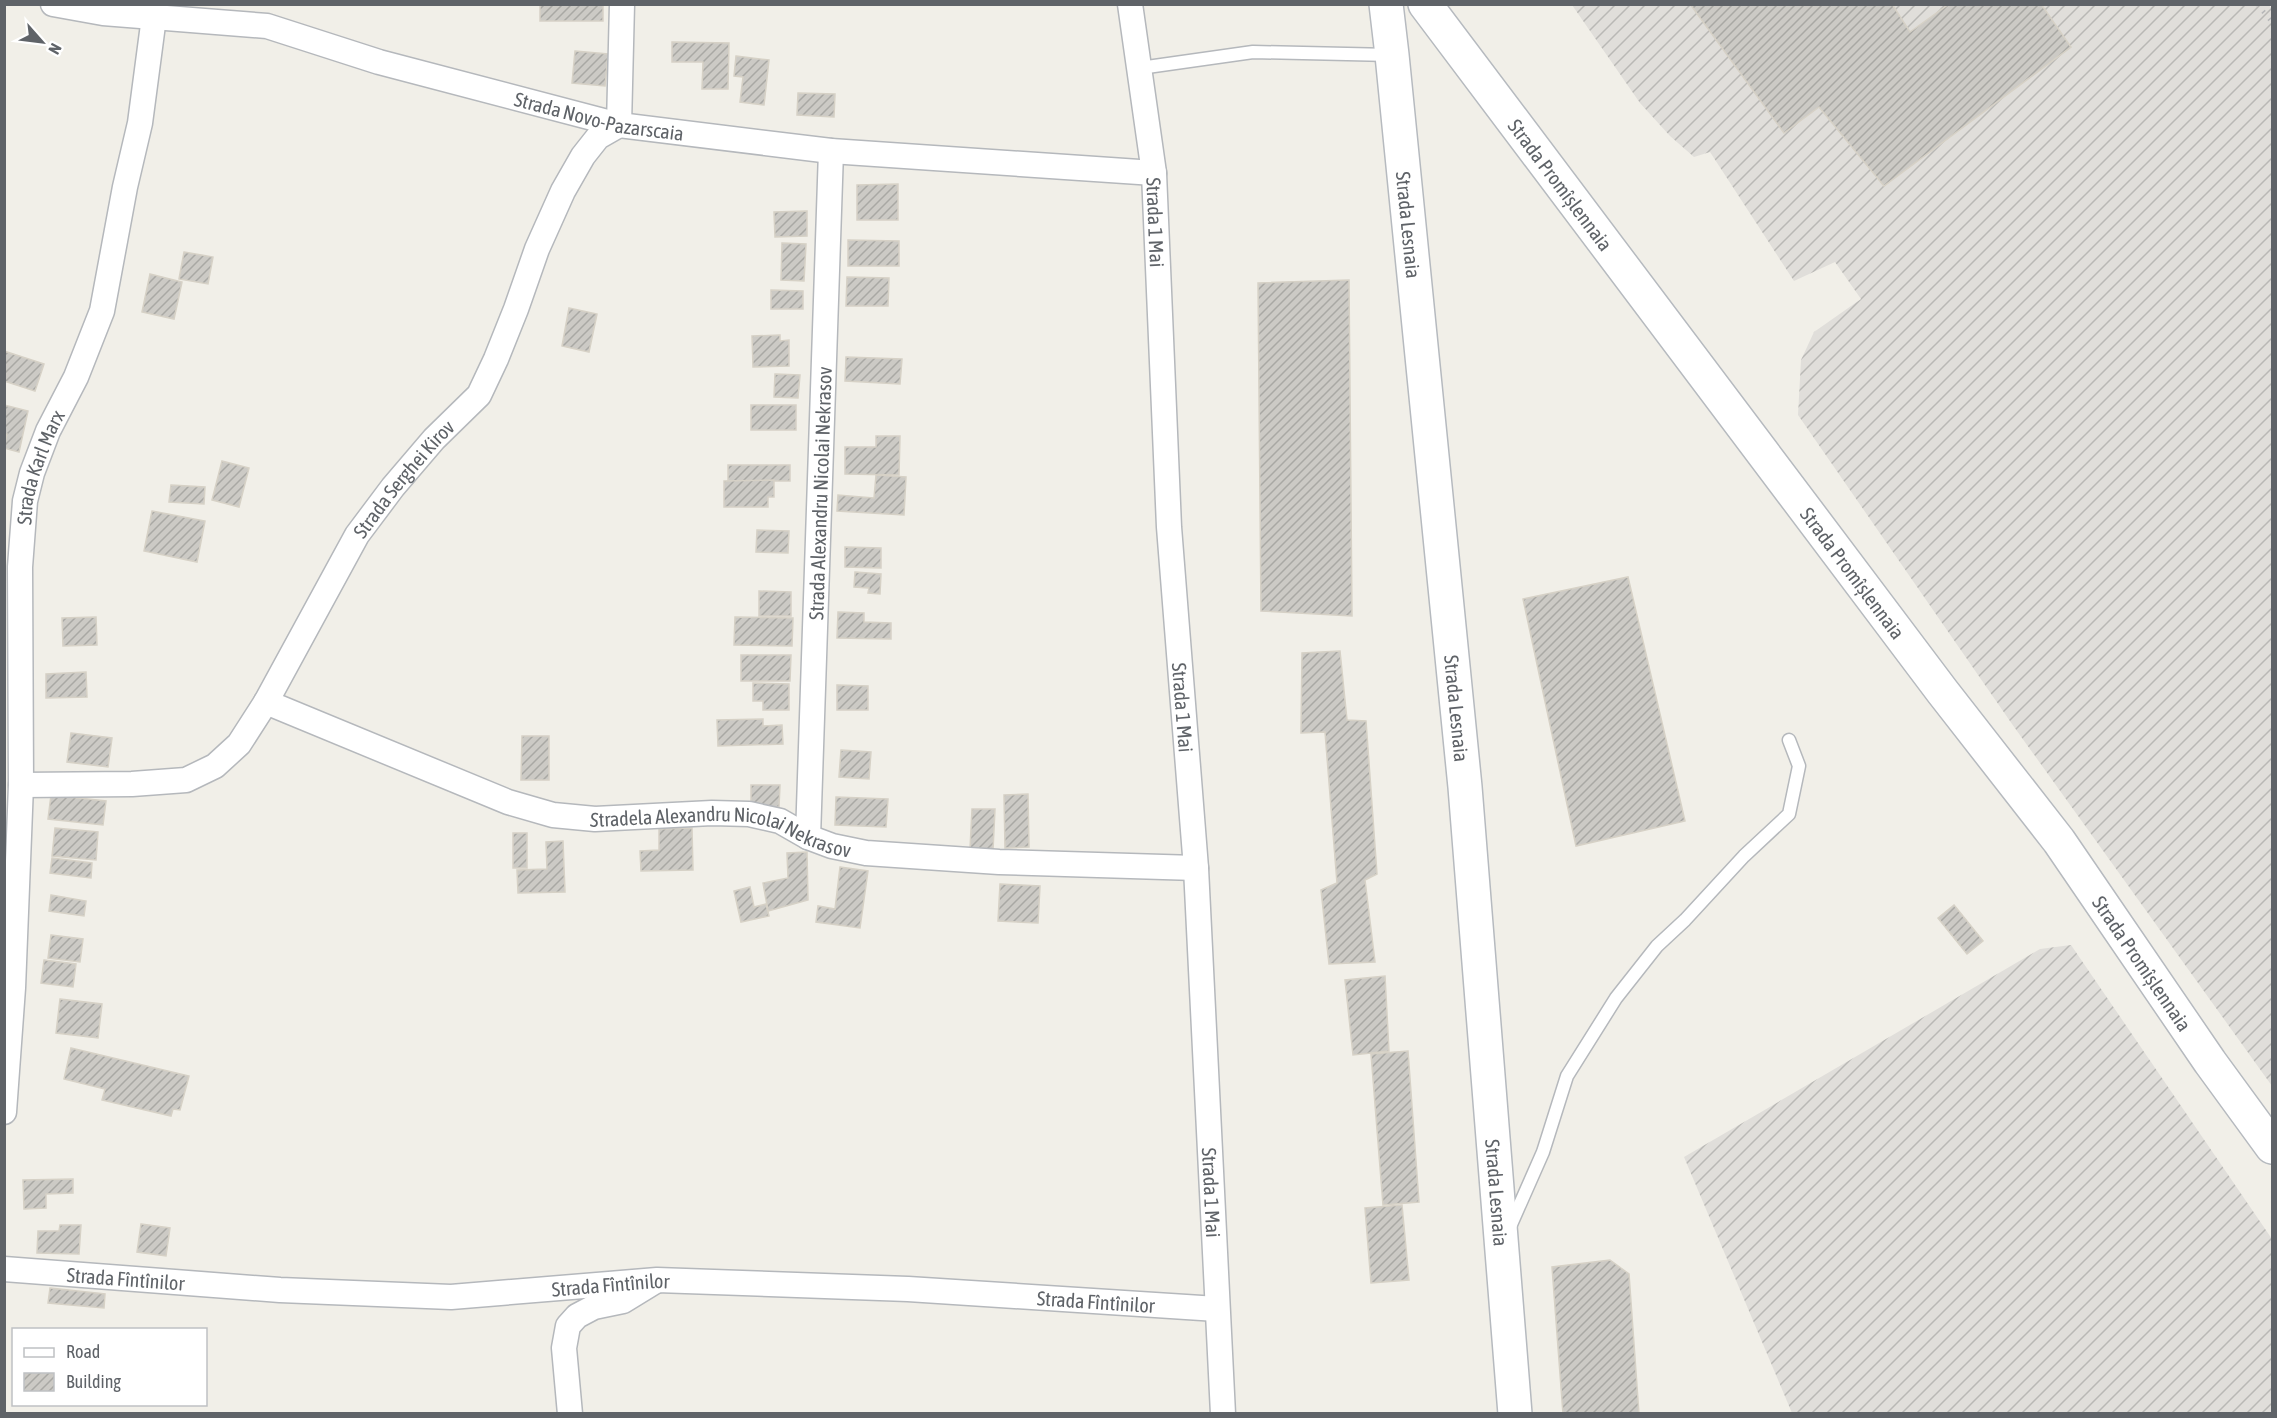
<svg xmlns="http://www.w3.org/2000/svg" width="2277" height="1418" font-family="'Asap Condensed',sans-serif">
<style>
.industrial{fill:url(#industrial-furrows)}
.building{fill:url(#building-hatch);stroke:#d6d1c6;stroke-width:1.5}
.lines{fill:none;stroke-linecap:round;stroke-linejoin:round}
.lane-casing{stroke:#b5b8bc;stroke-width:15}
.street-casing{stroke:#b5b8bc;stroke-width:27}
.secondary-casing{stroke:#b6babf;stroke-width:36}
.lane{stroke:#fff;stroke-width:12}
.street{stroke:#fff;stroke-width:24}
.secondary{stroke:#fff;stroke-width:33}
.rail{stroke:#b6b7b8;stroke-width:4.5;stroke-dasharray:1.5 8;stroke-linecap:butt}
.labels{text-anchor:middle;dominant-baseline:central;stroke-width:4.5;stroke-linejoin:round;paint-order:stroke}
.street-label{font-size:20px;fill:#5f6368;stroke:#fff}
</style>
<defs>
<pattern id="industrial-furrows" width="10" height="10" patternUnits="userSpaceOnUse" patternTransform="scale(1.5)"><rect width="10" height="10" fill="#e0deda"/><path d="M-1 1l2-2M0 10L10 0M9 11l2-2" fill="none" stroke="#b9b8b5"/></pattern>
<pattern id="building-hatch" width="6" height="6" patternUnits="userSpaceOnUse" patternTransform="scale(1.5)"><rect width="6" height="6" fill="#cccac5"/><path d="M-1 1l2-2M0 6l6-6M5 7l2-2" fill="none" stroke="#a9a8a4"/></pattern>
</defs>
<rect width="100%" height="100%" fill="#f1efe8"/>
<g class="industrial">
<path d="M2268,4L2272,9V1086L2012,724L1798,415L1801,360L1814,332L1861,299L1835,262L1794,281L1710,152L1694,157L1670,136L1640,103L1572,5Z"/>
<path d="M2071,945L2272,1239V1413H1792L1684,1157L2040,949Z"/>
</g>
<g class="building">
<rect x="540" y="4" width="63" height="17"/>
<path d="M1690,4H1892L1910,32L1949,4H2041L2071,47L1884,186L1819,107L1784,133Z"/>
<path d="M672,42L729,43L728,89H702L703,62H672Z"/>
<path d="M575,51L608,54L605,86L572,83Z"/>
<path d="M736,56L769,60L764,105L740,102L743,77L734,76Z"/>
<path d="M798,93L835,94L834,117L797,115Z"/>
<path d="M898,184V220H857V185Z"/>
<path d="M807,211V236L775,237L774,212Z"/>
<path d="M848,240L899,241V266H848Z"/>
<path d="M782,243L806,244L804,281L781,280Z"/>
<path d="M184,252L213,257L208,284L179,279Z"/>
<path d="M150,274L182,282L174,319L142,312Z"/>
<path d="M847,277L889,278L888,306H846Z"/>
<path d="M1349,280L1352,616L1261,611L1258,283Z"/>
<path d="M771,290L803,291V309H771Z"/>
<path d="M569,308L597,314L589,352L562,346Z"/>
<path d="M780,335V341L789,340V366L753,367L752,336Z"/>
<path d="M4,351L44,364L35,391L4,381Z"/>
<path d="M846,357L902,359L900,384L845,381Z"/>
<path d="M775,374L800,375L798,398L774,397Z"/>
<path d="M4,405L28,411L19,452L4,448L7,434H4Z"/>
<rect x="751" y="405" width="45" height="25"/>
<path d="M876,436H900L899,475L845,474V447H876Z"/>
<path d="M222,461L249,468L239,507L212,500Z"/>
<rect x="728" y="465" width="62" height="16"/>
<path d="M876,475L906,477L904,515L837,511L838,495L874,498Z"/>
<path d="M774,480V497H768V507H724V481Z"/>
<path d="M171,485L205,487L204,504L169,502Z"/>
<path d="M152,511L205,521L197,562L144,551Z"/>
<path d="M757,530L789,531L788,553L756,552Z"/>
<path d="M845,547L881,548V568L845,567Z"/>
<path d="M855,572L881,574L880,594L868,593L869,588L854,587Z"/>
<path d="M1628,577L1685,821L1576,846L1523,599Z"/>
<path d="M759,591L791,592V616H759Z"/>
<path d="M838,612L864,613V622L891,623V639L837,638Z"/>
<path d="M96,617L97,645L63,646L62,618Z"/>
<path d="M735,617L793,618L792,646L734,645Z"/>
<path d="M1340,651L1347,720L1366,721L1377,874L1365,880L1375,962L1329,964L1321,890L1337,883L1325,732L1301,733L1302,653Z"/>
<path d="M741,655H791L790,681H741Z"/>
<path d="M86,672L87,697L46,698V674Z"/>
<path d="M753,683L789,684V710H763V701H753Z"/>
<path d="M837,685L868,686V710H837Z"/>
<path d="M763,719V726L782,725L783,744L718,746L717,720Z"/>
<path d="M71,733L112,738L108,767L67,762Z"/>
<path d="M522,736H549V780H521Z"/>
<path d="M841,750L871,752L869,779L839,777Z"/>
<path d="M751,785H780L779,807H751Z"/>
<path d="M1028,794L1029,847L1005,848L1004,795Z"/>
<path d="M51,795L106,801L103,825L48,819Z"/>
<path d="M836,797L888,799L886,827L835,825Z"/>
<path d="M972,809H995L993,850L970,849Z"/>
<path d="M55,828L98,832L96,860L52,856Z"/>
<path d="M692,828L693,870L641,871L640,851L659,850V829Z"/>
<rect x="513" y="833" width="14" height="35"/>
<path d="M563,841L565,892L518,893L517,870L547,869L546,842Z"/>
<path d="M807,852L808,900L768,911L763,883L788,878L787,853Z"/>
<path d="M52,858L92,863L91,878L50,873Z"/>
<path d="M840,867L868,871L860,928L816,922L818,906L835,909Z"/>
<path d="M1000,884L1040,886L1038,923L998,921Z"/>
<path d="M750,887L754,907L766,904L769,916L741,922L734,891Z"/>
<path d="M51,895L86,901L84,916L49,911Z"/>
<path d="M1954,905L1983,941L1967,954L1938,918Z"/>
<path d="M51,935L83,939L80,962L48,958Z"/>
<path d="M44,960L76,964L73,987L41,983Z"/>
<path d="M1385,976L1389,1051L1353,1055L1345,980Z"/>
<path d="M60,999L102,1004L98,1038L56,1033Z"/>
<path d="M71,1048L189,1076L180,1110L173,1109L171,1116L102,1100L105,1089L64,1079Z"/>
<path d="M1408,1051L1419,1202L1383,1205L1371,1054Z"/>
<path d="M73,1179V1193L46,1194V1208L24,1209L23,1180Z"/>
<path d="M1402,1205L1409,1280L1371,1283L1365,1208Z"/>
<path d="M141,1224L170,1228L166,1256L137,1252Z"/>
<path d="M60,1225H81L79,1254L37,1253L38,1231H59Z"/>
<path d="M1610,1260L1629,1274L1639,1414H1563L1552,1267Z"/>
<path d="M50,1288L105,1294L104,1308L48,1303Z"/>
</g>
<g class="lines">
<g class="lane-casing">
<g id="lane">
<path d="M1140,68L1253,52L1391,55"/>
<path d="M1509,1229L1543,1152L1567,1076L1616,998L1657,946L1685,920L1744,856L1789,814L1799,766L1789,740"/>
</g>
</g>
<g class="street-casing">
<g id="street">
<path id="s1" d="M53,4L103,13L267,26L379,62L619,125L831,151L1154,173"/>
<path id="s2" d="M1130,4L1154,173L1169,527L1196,868L1223,1414"/>
<path id="s3" d="M266,702L508,802L553,815L595,819L712,813L749,814L780,821L808,837L832,846L866,853L999,862L1196,868"/>
<path id="s4" d="M21,785L132,784L186,780L215,766L239,744L266,702L357,535L393,487L434,439L479,395L496,359L516,309L537,249L563,191L583,156L598,137L619,125L622,4"/>
<path id="s5" d="M808,837L831,151"/>
<path id="s6" d="M4,1112L13,988L21,785L20,567L25,501L32,473L48,431L76,377L102,311L125,187L140,123L154,17"/>
<path id="s7" d="M4,1269L280,1290L451,1297L657,1280L908,1289L1217,1309"/>
<path d="M570,1414L564,1348L568,1326L577,1316L594,1307L623,1301L654,1282"/>
</g>
</g>
<g class="secondary-casing">
<g id="secondary">
<path id="s8" d="M1386,4L1392,55L1465,787L1515,1414"/>
<path id="s9" d="M1425,4L1942,691L2059,841L2210,1062L2272,1147"/>
</g>
</g>
<use href="#lane" class="lane"/>
<use href="#street" class="street"/>
<use href="#secondary" class="secondary"/>
<path class="rail" d="M2257,4L2272,22"/>
</g>
<g class="labels">
<g class="street-label">
<text stroke="none"><textPath href="#s1" startOffset="560">Strada Novo-Pazarscaia</textPath></text>
<text stroke="none"><textPath href="#s9" startOffset="226">Strada Promîșlennaia</textPath></text>
<text stroke="none"><textPath href="#s2" startOffset="220">Strada 1 Mai</textPath></text>
<text stroke="none"><textPath href="#s8" startOffset="222">Strada Lesnaia</textPath></text>
<text stroke="none"><textPath href="#s6" startOffset="648">Strada Karl Marx</textPath></text>
<text stroke="none"><textPath href="#s4" startOffset="543">Strada Serghei Kirov</textPath></text>
<text stroke="none"><textPath href="#s5" startOffset="344">Strada Alexandru Nicolai Nekrasov</textPath></text>
<text stroke="none"><textPath href="#s9" startOffset="712">Strada Promîșlennaia</textPath></text>
<text stroke="none"><textPath href="#s2" startOffset="706">Strada 1 Mai</textPath></text>
<text stroke="none"><textPath href="#s8" startOffset="708">Strada Lesnaia</textPath></text>
<text stroke="none"><textPath href="#s3" startOffset="480">Stradela Alexandru Nicolai Nekrasov</textPath></text>
<text stroke="none"><textPath href="#s9" startOffset="1198">Strada Promîșlennaia</textPath></text>
<text stroke="none"><textPath href="#s2" startOffset="1192">Strada 1 Mai</textPath></text>
<text stroke="none"><textPath href="#s8" startOffset="1194">Strada Lesnaia</textPath></text>
<text stroke="none"><textPath href="#s7" startOffset="122">Strada Fîntînilor</textPath></text>
<text stroke="none"><textPath href="#s7" startOffset="608">Strada Fîntînilor</textPath></text>
<text stroke="none"><textPath href="#s7" startOffset="1094">Strada Fîntînilor</textPath></text>
</g>
</g>
<rect width="2277" height="1418" fill="none" stroke="#5f6368" stroke-width="12"/>
<rect x="12" y="1328" width="195" height="78" fill="#ffffff" stroke="#bfc1c3" stroke-width="1.5"/>
<rect x="24" y="1348" width="30" height="9" fill="#ffffff" stroke="#bfc1c3" stroke-width="1.5"/>
<text x="66" y="1358" font-size="18" fill="#5f6368">Road</text>
<rect x="24" y="1373" width="30" height="18" fill="url(#building-hatch)" stroke="#bfc1c3" stroke-width="1.5"/>
<text x="66" y="1388" font-size="18" fill="#5f6368">Building</text>
<g transform="translate(42 42) rotate(118)" stroke="#ffffff" stroke-width="4.5" paint-order="stroke">
<path d="M0-4.5L10 22L0 15L-10 22Z" fill="#5f6368"/>
<text y="-9" font-size="16" font-weight="bold" text-anchor="middle" fill="#5f6368">N</text>
</g>
</svg>
